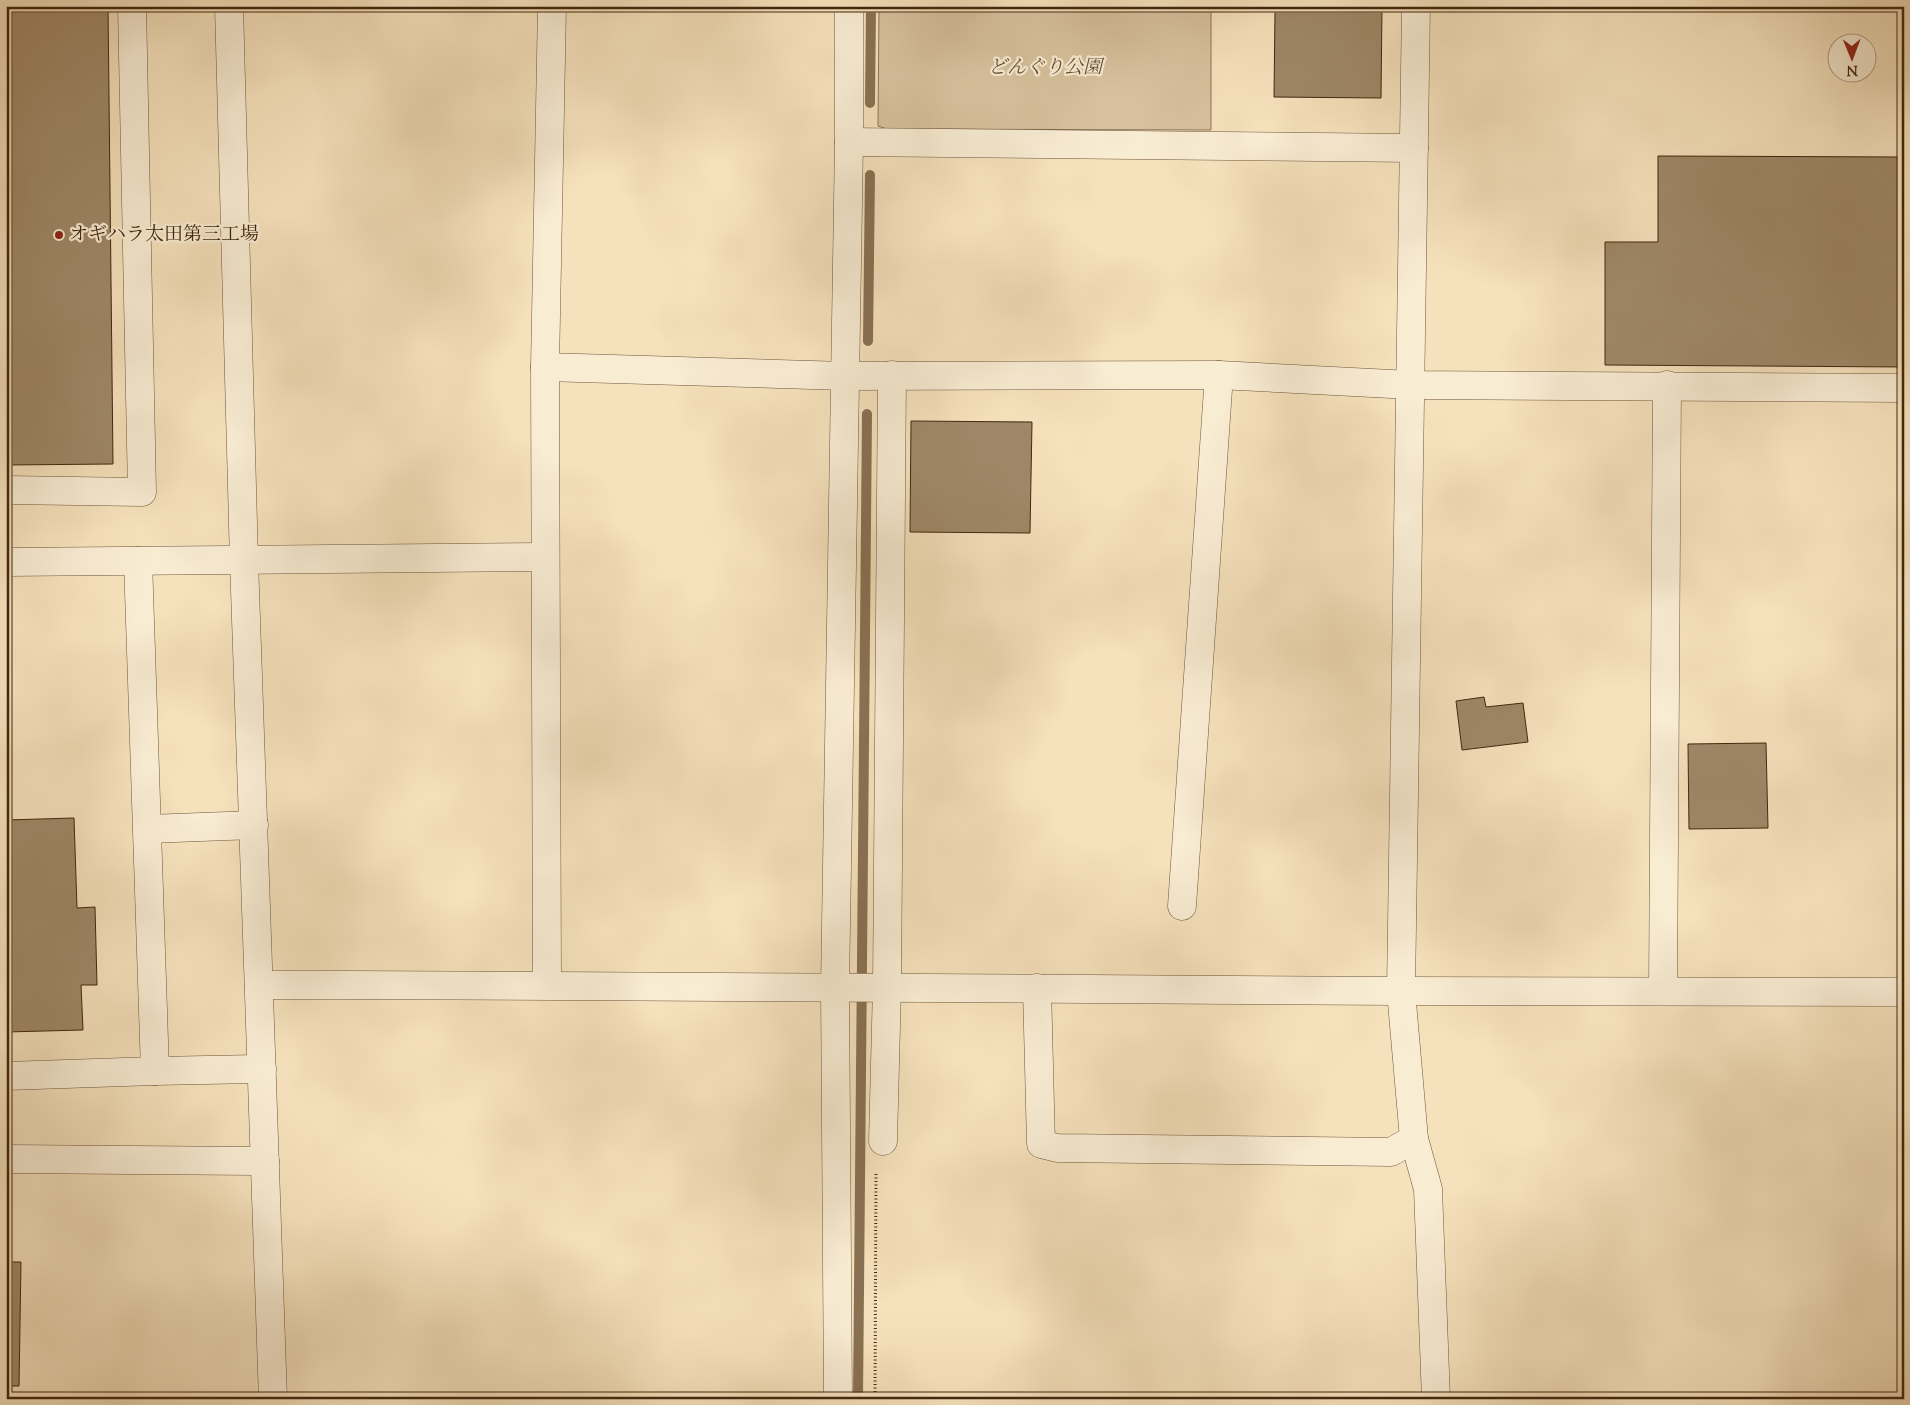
<svg xmlns="http://www.w3.org/2000/svg" width="1910" height="1405" font-family="'Sorts Mill Goudy','Noto Serif JP',serif">
<style>
.green{fill:#d7c19e;stroke:#8c7456}
.lines{fill:none;stroke-linecap:round;stroke-linejoin:round}
.stream{stroke:#897153;stroke-width:10}
.building{fill:#9f8868;stroke:#42270e}
.minor-casing{stroke:#6f563a;stroke-width:29}
.path{stroke:#42270e;stroke-width:3;stroke-dasharray:1 2.5;stroke-linecap:butt}
.minor{stroke:#f8ecd3;stroke-width:28}
.poi-dot{fill:#8f2418;stroke:#f8ecd3;stroke-width:2}
.labels{text-anchor:middle;dominant-baseline:central;stroke-width:4.5;stroke-linejoin:round;paint-order:stroke}
.park-label{font-size:19px;font-style:italic;fill:#674e32;stroke:#f8ecd3}
.poi-label{font-size:19px;fill:#42270e;stroke:#f8ecd3;text-anchor:start}
</style>
<rect width="100%" height="100%" fill="#f5e1bc"/>
<filter id="stains"><feTurbulence type="fractalNoise" baseFrequency=".004" numOctaves="4"/><feColorMatrix values="0 0 0 0 .2 0 0 0 0 .09 0 0 0 0 .02 0 0 0 .5 -.17"/></filter>
<radialGradient id="worn" r=".72"><stop offset=".6" stop-color="#630" stop-opacity="0"/><stop offset="1" stop-color="#630" stop-opacity=".3"/></radialGradient>
<path class="green" d="M879,6H1211V130L887,129L878,126Z"/>
<g class="lines">
<g class="stream">
<path d="M870,103L871,6"/>
<path d="M868,341L870,175"/>
<path d="M858,1399L867,414"/>
</g>
</g>
<g class="building">
<path d="M6,6H108L113,464L6,465Z"/>
<path d="M1310,6H1382L1381,98L1274,97L1275,11H1309Z"/>
<path d="M1658,156L1904,157V367L1605,365V242H1658Z"/>
<path d="M911,421L1032,422L1030,533L910,532Z"/>
<path d="M1484,697L1486,707L1523,703L1528,742L1462,750L1456,701Z"/>
<path d="M1766,743L1768,828L1689,829L1688,744Z"/>
<path d="M74,818L77,908L95,907L97,985H81L83,1030L6,1032V820Z"/>
<path d="M6,1262H21L19,1386H6Z"/>
</g>
<g class="lines">
<g class="minor-casing">
<g id="minor">
<path d="M229,6L244,561L273,1399"/>
<path d="M849,142L1414,148"/>
<path d="M545,367L845,376L1219,375L1411,385L1904,388"/>
<path d="M6,490L142,492L132,6"/>
<path d="M6,562L545,557"/>
<path d="M148,829L254,825"/>
<path d="M1182,906L1219,375"/>
<path d="M547,984L545,367L552,6"/>
<path d="M259,985C639,984 1019,990 1399,991C1568,992 1736,991 1904,992"/>
<path d="M1037,988L1041,1144L1057,1148L1391,1152L1414,1139L1401,991L1416,6"/>
<path d="M1663,990L1667,385"/>
<path d="M155,1071L262,1069"/>
<path d="M6,1076L155,1071L138,561"/>
<path d="M1414,1139L1428,1189L1436,1399"/>
<path d="M883,1141L887,987L892,375"/>
<path d="M6,1159L265,1161"/>
<path d="M838,1399L835,987L849,142V6"/>
</g>
</g>
<path class="path" d="M875,1399L876,1172"/>
<use href="#minor" class="minor"/>
</g>
<circle class="poi-dot" cx="59" cy="235" r="5"/>
<g class="labels">
<g class="park-label">
<text x="1045" y="68">どんぐり公園</text>
</g>
<g class="poi-label">
<text x="69" y="235">オギハラ太田第三工場</text>
</g>
</g>
<rect width="1910" height="1405" fill="none" stroke="#f5e1bc" stroke-width="25"/>
<rect x="8" y="8" width="1895" height="1390" fill="none" stroke="#42270e" stroke-width="2.5"/>
<rect x="12" y="12" width="1885" height="1380" fill="none" stroke="#42270e"/>
<g transform="translate(1852 58) rotate(179)"><circle r="24" fill="#f8ecd3" stroke="#af9d84"/>
<path d="M0-4L9 19L0 12L-9 19Z" fill="#8f2418"/>
<text y="-8" font-size="14" font-weight="bold" text-anchor="middle" fill="#42270e">N</text>
</g>
<rect width="100%" height="100%" filter="url(#stains)"/>
<rect width="100%" height="100%" fill="url(#worn)"/>
</svg>
